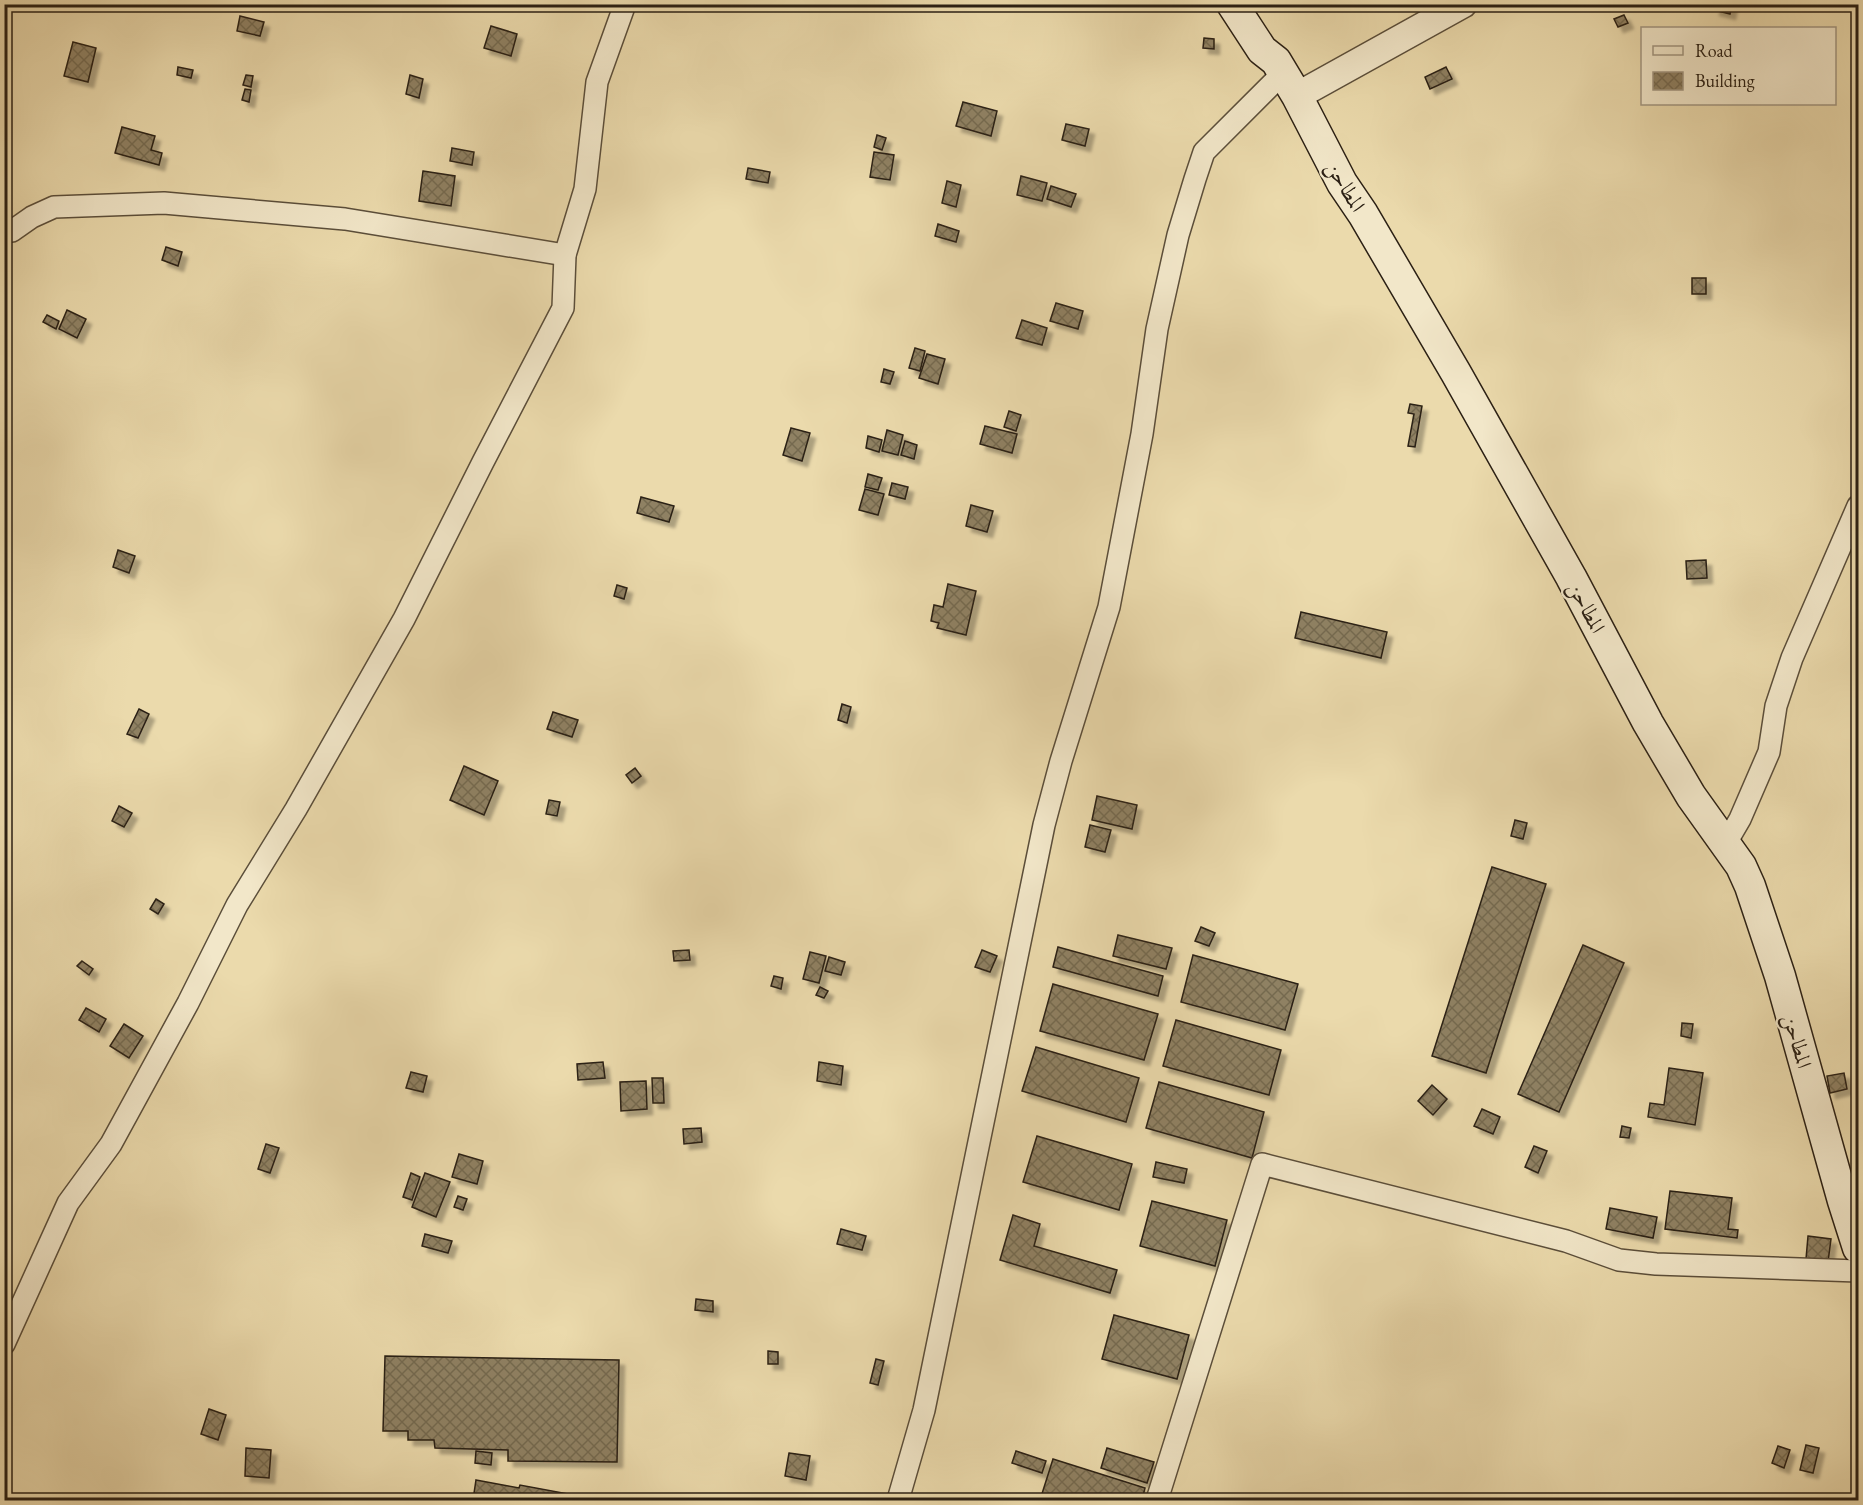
<svg xmlns="http://www.w3.org/2000/svg" width="1863" height="1505" font-family="'EB Garamond',Amiri,serif">
<style>
.building{fill:url(#building-cross-hatch);stroke:#2b2014;stroke-width:1.5;filter:url(#shadow)}
.lines{fill:none;stroke-linecap:round;stroke-linejoin:round}
.minor-casing{stroke:#5b4e3a;stroke-width:24}
.tertiary-casing{stroke:#5b4e3a;stroke-width:30}
.secondary-casing{stroke:#2b2014;stroke-width:33}
.minor{stroke:#f2e7c9;stroke-width:21}
.tertiary{stroke:#f2e7c9;stroke-width:27}
.secondary{stroke:#f2e7c9;stroke-width:30}
.labels{text-anchor:middle;dominant-baseline:central;stroke-width:4.5;stroke-linejoin:round;paint-order:stroke}
.street-label{font-size:21px;fill:#2b2014;stroke:#f2e7c9}
</style>
<defs>
<pattern id="building-cross-hatch" width="8" height="8" patternUnits="userSpaceOnUse" patternTransform="scale(1.5)"><rect width="8" height="8" fill="#8f8163"/><path d="M0 0l8 8M0 8l8-8" fill="none" stroke="#756950"/></pattern>
<filter id="shadow"><feDropShadow dx="5.5" dy="5.5" stdDeviation="1.5" flood-color="#0004"/></filter>
</defs>
<rect width="100%" height="100%" fill="#ebdaac"/>
<filter id="stains"><feTurbulence type="fractalNoise" baseFrequency=".00333" numOctaves="4"/><feColorMatrix values="0 0 0 0 .2 0 0 0 0 .09 0 0 0 0 .02 0 0 0 .5 -.17"/></filter>
<radialGradient id="worn" r=".72"><stop offset=".6" stop-color="#630" stop-opacity="0"/><stop offset="1" stop-color="#630" stop-opacity=".3"/></radialGradient>
<g class="building">
<path d="M1715,4H1732L1730,14L1714,10Z"/>
<path d="M1624,15L1628,23L1618,27L1614,19Z"/>
<path d="M240,16L264,22L260,36L237,31Z"/>
<path d="M491,26L517,34L511,56L484,48Z"/>
<path d="M1204,38L1214,39V49L1203,48Z"/>
<path d="M73,42L96,48L88,82L64,76Z"/>
<path d="M178,67L193,70L191,78L177,75Z"/>
<path d="M1446,67L1452,79L1430,89L1425,77Z"/>
<path d="M246,75L253,76L251,87L243,85Z"/>
<path d="M410,75L423,79L419,98L406,94Z"/>
<path d="M245,89L251,90L249,102L242,100Z"/>
<path d="M963,102L997,111L991,136L956,126Z"/>
<path d="M1066,124L1089,129L1085,146L1062,140Z"/>
<path d="M122,127L155,136L151,150L162,153L159,165L115,153Z"/>
<path d="M877,135L886,138L882,150L874,147Z"/>
<path d="M452,148L474,152L472,165L450,161Z"/>
<path d="M874,152L894,155L890,180L870,177Z"/>
<path d="M748,168L770,172L768,183L746,179Z"/>
<path d="M423,171L455,176L451,206L419,201Z"/>
<path d="M1021,176L1047,183L1042,201L1017,195Z"/>
<path d="M947,181L961,185L956,207L942,203Z"/>
<path d="M1051,186L1076,194L1071,207L1047,199Z"/>
<path d="M938,224L959,231L956,242L935,236Z"/>
<path d="M166,247L182,252L178,266L162,260Z"/>
<rect x="1692" y="278" width="14" height="16"/>
<path d="M1056,303L1083,311L1078,329L1050,321Z"/>
<path d="M67,310L86,319L77,338L59,329Z"/>
<path d="M47,315L59,321L56,329L43,322Z"/>
<path d="M1022,320L1047,328L1042,345L1016,338Z"/>
<path d="M915,348L925,351L920,371L909,368Z"/>
<path d="M927,354L945,359L938,384L919,378Z"/>
<path d="M884,369L894,372L890,384L881,382Z"/>
<path d="M1410,404L1422,406L1415,447L1408,446L1414,414L1408,413Z"/>
<path d="M1009,411L1021,415L1016,431L1004,427Z"/>
<path d="M985,426L1017,434L1012,453L980,444Z"/>
<path d="M791,428L810,433L802,461L783,455Z"/>
<path d="M887,430L903,435L898,455L882,451Z"/>
<path d="M868,436L882,440L879,452L866,448Z"/>
<path d="M905,441L917,445L914,459L901,455Z"/>
<path d="M868,474L882,478L878,490L865,487Z"/>
<path d="M892,483L908,487L905,499L889,495Z"/>
<path d="M865,489L884,494L878,515L859,510Z"/>
<path d="M641,497L674,506L669,522L637,513Z"/>
<path d="M971,505L993,511L987,532L966,526Z"/>
<path d="M118,550L135,556L129,573L113,567Z"/>
<path d="M1706,560L1707,578L1687,579L1686,561Z"/>
<path d="M948,584L976,591L966,635L937,628L939,623L931,621L934,605L943,607Z"/>
<path d="M617,585L627,588L624,599L614,596Z"/>
<path d="M1301,612L1387,632L1381,658L1295,638Z"/>
<path d="M842,704L851,707L847,723L838,720Z"/>
<path d="M139,709L149,714L138,738L127,734Z"/>
<path d="M553,712L578,720L572,737L547,729Z"/>
<path d="M464,766L498,781L484,815L450,800Z"/>
<path d="M635,768L641,776L632,783L626,775Z"/>
<path d="M1097,796L1137,805L1132,829L1092,820Z"/>
<path d="M549,800L560,802L557,816L546,814Z"/>
<path d="M119,806L132,813L124,827L112,821Z"/>
<path d="M1515,820L1527,823L1523,839L1511,836Z"/>
<path d="M1090,825L1111,830L1105,852L1085,847Z"/>
<path d="M1492,867L1546,884L1486,1073L1432,1056Z"/>
<path d="M156,899L164,904L158,914L150,909Z"/>
<path d="M1201,927L1215,933L1209,946L1195,941Z"/>
<path d="M1118,935L1172,948L1166,969L1113,956Z"/>
<path d="M1583,945L1624,963L1559,1112L1518,1094Z"/>
<path d="M1058,947L1163,976L1158,996L1053,967Z"/>
<path d="M689,950L690,960L674,961L673,951Z"/>
<path d="M982,950L997,956L990,972L975,967Z"/>
<path d="M810,952L826,956L819,983L803,979Z"/>
<path d="M1193,955L1298,984L1285,1030L1181,1002Z"/>
<path d="M829,957L845,962L841,975L825,971Z"/>
<path d="M82,961L93,969L89,975L77,966Z"/>
<path d="M774,976L783,978L781,989L771,986Z"/>
<path d="M1053,984L1158,1014L1144,1060L1040,1031Z"/>
<path d="M820,987L828,991L824,998L816,995Z"/>
<path d="M86,1008L106,1019L99,1032L79,1020Z"/>
<path d="M1176,1020L1281,1050L1269,1095L1163,1066Z"/>
<path d="M1682,1023L1693,1024L1691,1038L1681,1036Z"/>
<path d="M124,1024L143,1036L129,1058L110,1046Z"/>
<path d="M1036,1047L1139,1078L1126,1122L1022,1091Z"/>
<path d="M603,1062L605,1078L578,1080L577,1064Z"/>
<path d="M819,1062L843,1066L841,1085L817,1081Z"/>
<path d="M1669,1068L1703,1073L1695,1125L1648,1117L1650,1103L1664,1105Z"/>
<path d="M411,1072L427,1076L423,1092L406,1088Z"/>
<path d="M1844,1073L1847,1089L1830,1093L1827,1076Z"/>
<path d="M652,1078H663L664,1103H653Z"/>
<path d="M646,1081L647,1109L621,1111L620,1082Z"/>
<path d="M1159,1082L1264,1112L1252,1158L1146,1128Z"/>
<path d="M1432,1085L1447,1099L1433,1115L1418,1101Z"/>
<path d="M1482,1109L1500,1117L1493,1134L1474,1126Z"/>
<path d="M1622,1126L1631,1128L1629,1138L1620,1137Z"/>
<path d="M701,1128L702,1142L684,1144L683,1129Z"/>
<path d="M1037,1136L1132,1164L1119,1210L1023,1182Z"/>
<path d="M266,1144L279,1148L270,1173L258,1169Z"/>
<path d="M1534,1146L1547,1151L1538,1173L1525,1167Z"/>
<path d="M459,1154L483,1161L477,1184L452,1177Z"/>
<path d="M1156,1162L1187,1169L1184,1183L1153,1177Z"/>
<path d="M411,1173L420,1177L412,1200L403,1197Z"/>
<path d="M425,1173L450,1182L436,1217L412,1207Z"/>
<path d="M1670,1191L1732,1198L1728,1229L1738,1230L1737,1238L1665,1229Z"/>
<path d="M458,1196L467,1199L463,1210L454,1207Z"/>
<path d="M1152,1201L1227,1220L1215,1266L1140,1246Z"/>
<path d="M1610,1208L1657,1217L1653,1238L1606,1229Z"/>
<path d="M1013,1215L1040,1224L1034,1246L1117,1270L1110,1293L1000,1260Z"/>
<path d="M841,1229L866,1236L862,1250L837,1244Z"/>
<path d="M425,1234L452,1241L448,1253L422,1246Z"/>
<path d="M1808,1236L1831,1239L1828,1262L1806,1259Z"/>
<path d="M696,1299L713,1301V1312L695,1310Z"/>
<path d="M1114,1315L1189,1335L1177,1379L1102,1359Z"/>
<path d="M768,1351L778,1352V1364H768Z"/>
<path d="M385,1356L619,1360L617,1462L508,1461V1450L435,1448L434,1440H408V1431H383Z"/>
<path d="M876,1359L884,1361L878,1385L870,1383Z"/>
<path d="M209,1409L226,1415L218,1440L201,1434Z"/>
<path d="M1806,1445L1819,1448L1813,1473L1800,1470Z"/>
<path d="M1778,1446L1790,1450L1784,1468L1772,1463Z"/>
<path d="M246,1448L271,1450L269,1478L245,1476Z"/>
<path d="M1107,1448L1154,1462L1147,1483L1101,1468Z"/>
<path d="M476,1451L492,1453L491,1465L475,1463Z"/>
<path d="M1016,1451L1046,1461L1042,1473L1012,1463Z"/>
<path d="M789,1453L810,1456L806,1480L785,1476Z"/>
<path d="M1053,1459L1145,1488L1142,1500H1040Z"/>
<path d="M476,1480L519,1488L520,1485L595,1499L473,1500Z"/>
</g>
<g class="lines">
<g class="minor-casing">
<g id="minor">
<path d="M4,229L12,231L32,217L54,207L164,203L345,219L565,255"/>
<path d="M1726,843L1740,819L1769,752L1776,706L1792,658L1858,506"/>
<path d="M4,1344L68,1203L111,1144L188,1003L237,905L296,809L404,619L483,462L563,308L565,255L585,189L597,82L625,4"/>
<path d="M898,1500L924,1410L1044,825L1061,761L1109,607L1142,434L1157,329L1178,235L1195,179L1204,152L1283,73"/>
<path d="M1157,1500L1262,1164L1566,1241L1619,1260L1656,1264L1858,1271"/>
</g>
</g>
<g class="tertiary-casing">
<path id="tertiary" d="M1297,96L1463,4"/>
</g>
<g class="secondary-casing">
<path id="secondary" d="M1232,4L1262,50L1276,61L1297,96L1342,183L1363,214L1456,373L1571,577L1648,723L1691,796L1741,866L1750,886L1780,976L1843,1201L1858,1248"/>
</g>
<use href="#minor" class="minor"/>
<use href="#tertiary" class="tertiary"/>
<use href="#secondary" class="secondary"/>
</g>
<g class="labels">
<g class="street-label">
<text transform="translate(1346 186) rotate(59)">المطاحن</text>
<text transform="translate(1587 607) rotate(62)">المطاحن</text>
<text transform="translate(1798 1041) rotate(74)">المطاحن</text>
</g>
</g>
<rect width="1863" height="1505" fill="none" stroke="#ebdaac" stroke-width="24"/>
<rect x="6" y="6" width="1851" height="1493" fill="none" stroke="#2b2014" stroke-width="3"/>
<rect x="12" y="12" width="1839" height="1481" fill="none" stroke="#2b2014" stroke-width="1.5"/>
<rect x="1641" y="27" width="195" height="78" fill="#f2e7c9" stroke="#a29781" stroke-width="1.5"/>
<rect x="1653" y="46" width="30" height="9" fill="#f2e7c9" stroke="#a29781" stroke-width="1.5"/>
<text x="1695" y="57" font-size="18" fill="#2b2014">Road</text>
<rect x="1653" y="72" width="30" height="18" fill="url(#building-cross-hatch)" stroke="#a29781" stroke-width="1.5"/>
<text x="1695" y="87" font-size="18" fill="#2b2014">Building</text>
<rect width="100%" height="100%" filter="url(#stains)"/>
<rect width="100%" height="100%" fill="url(#worn)"/>
</svg>
